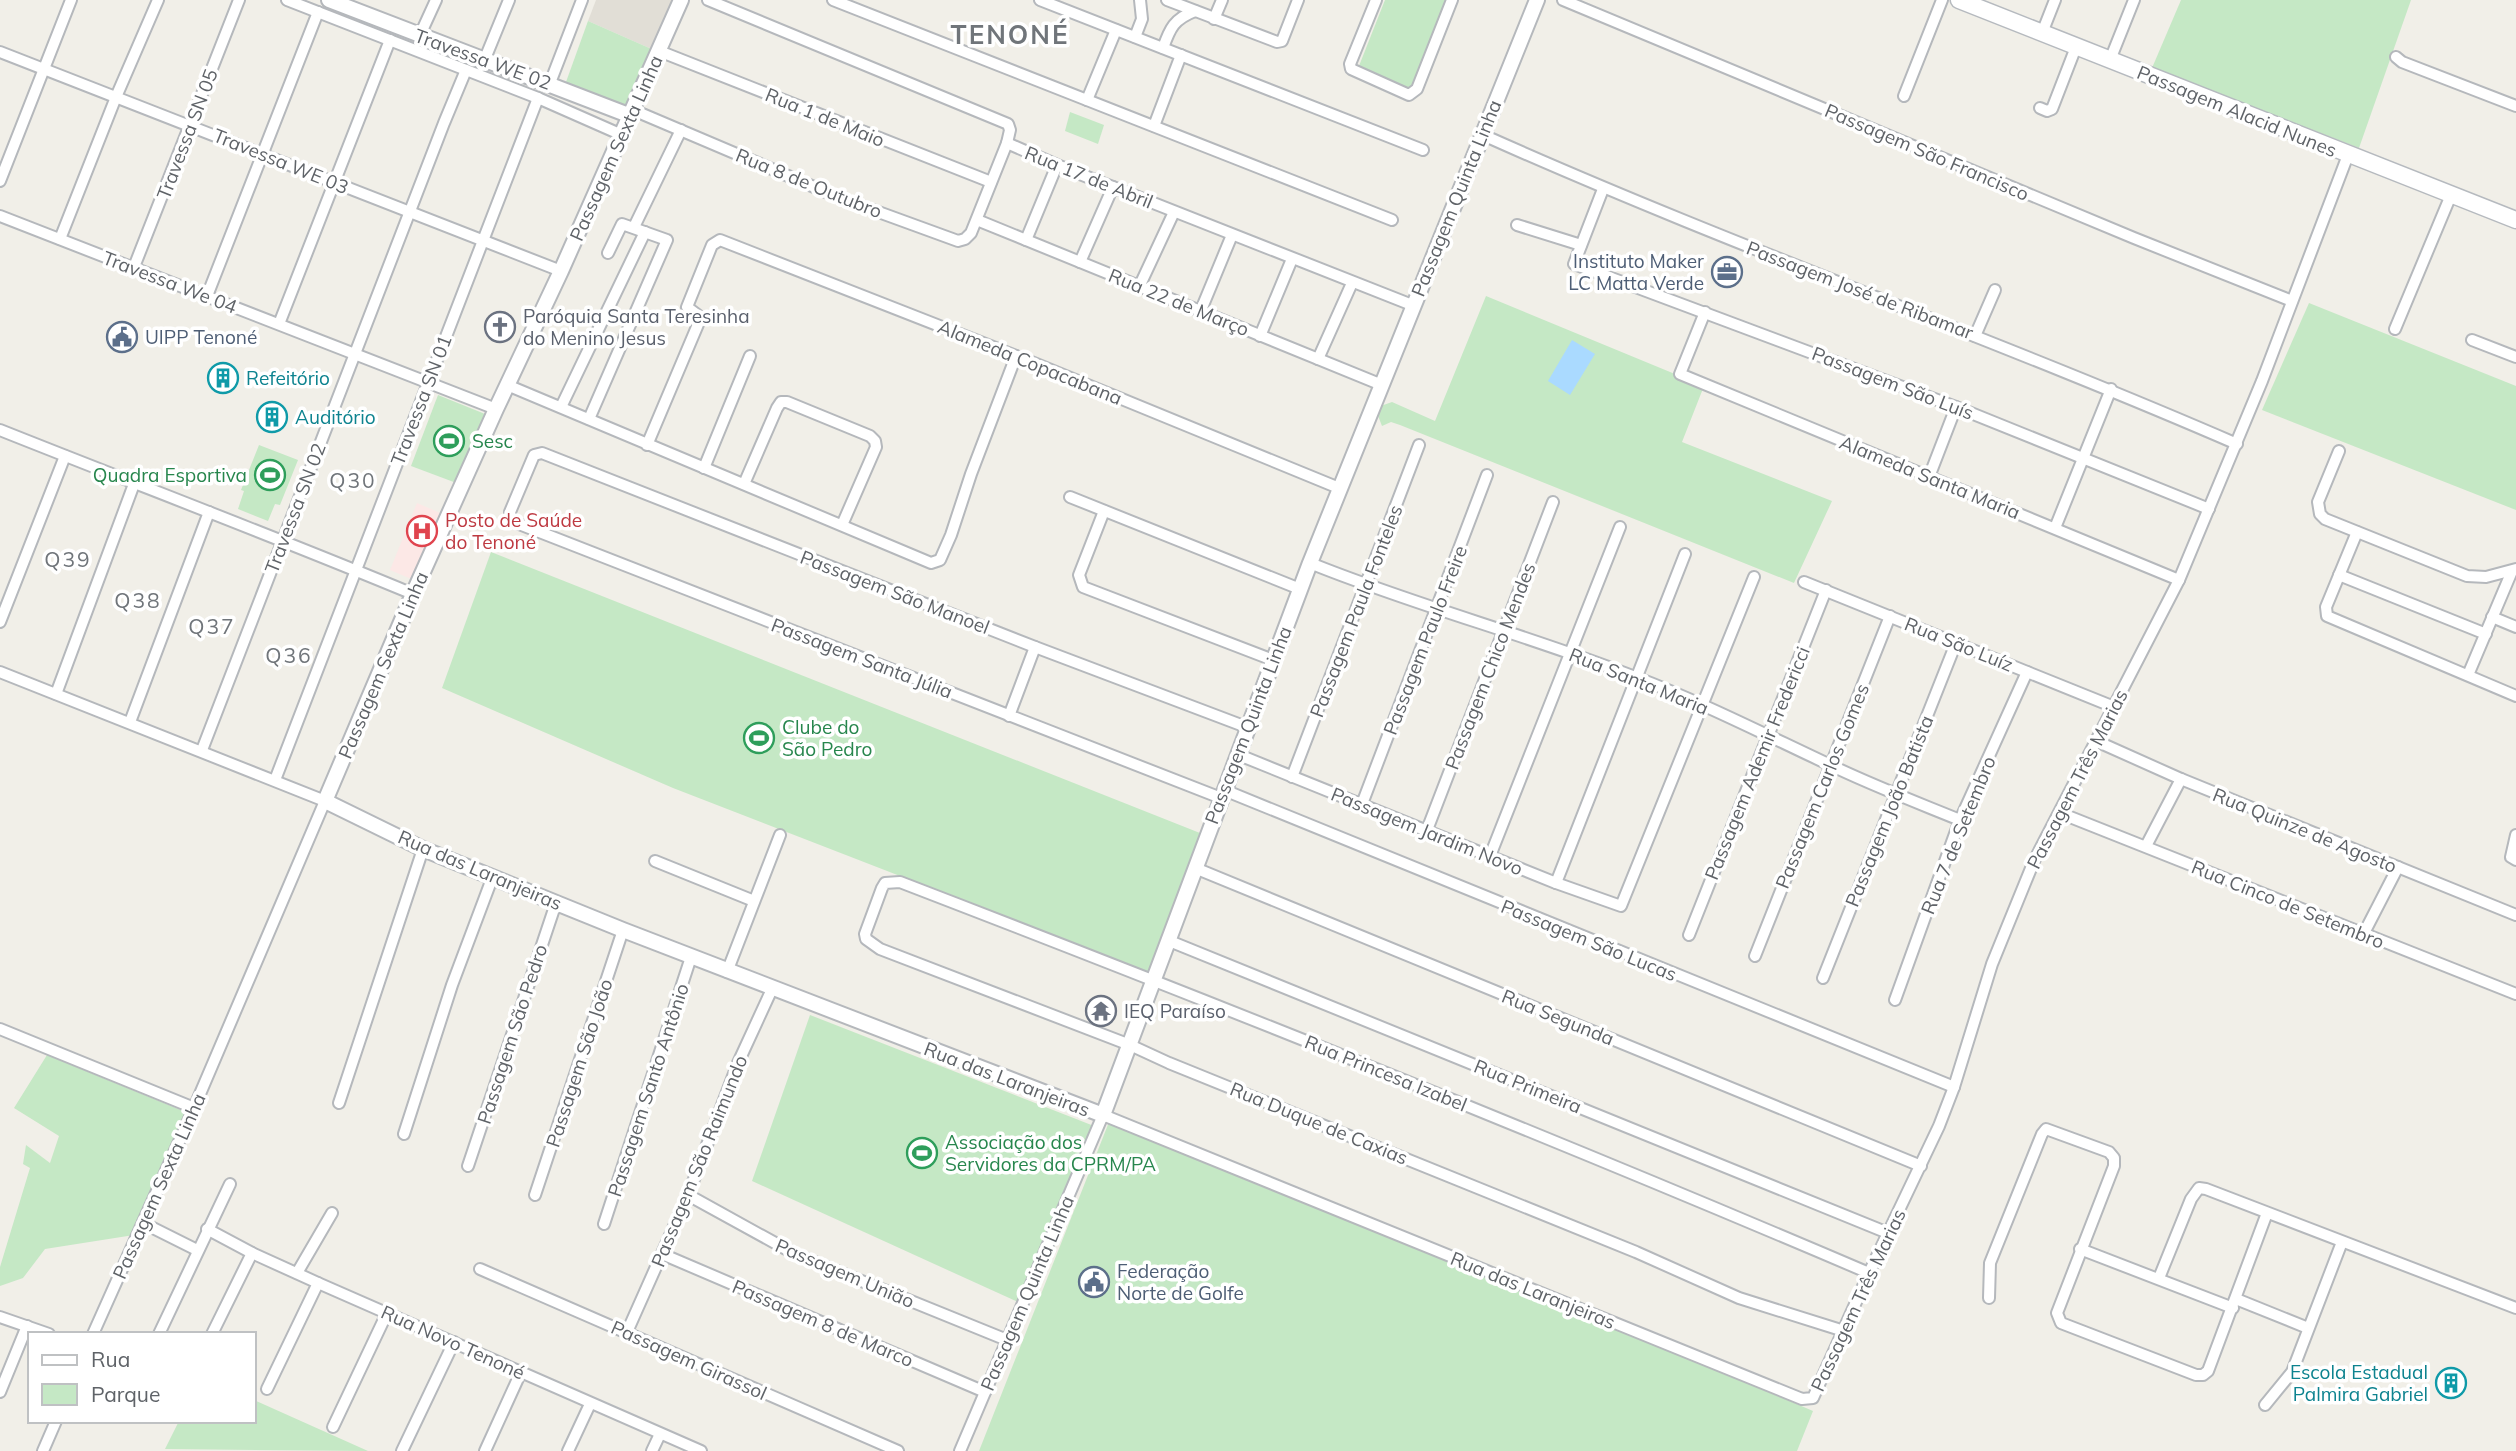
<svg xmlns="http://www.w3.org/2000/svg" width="2516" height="1451" font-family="Mulish,sans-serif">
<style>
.education{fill:#e1ded6}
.medical{fill:#fce8e6}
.green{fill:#c5e8c5}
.water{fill:#aadaff}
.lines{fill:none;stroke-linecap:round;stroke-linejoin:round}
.minor-casing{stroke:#b5b8bc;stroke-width:14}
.tertiary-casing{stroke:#b5b8bc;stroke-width:18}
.secondary-casing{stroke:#b6babf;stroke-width:19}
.minor{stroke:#fff;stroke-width:10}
.tertiary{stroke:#fff;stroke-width:14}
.secondary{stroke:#fff;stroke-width:16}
.labels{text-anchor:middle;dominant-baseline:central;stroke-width:7;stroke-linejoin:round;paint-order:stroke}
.street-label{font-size:19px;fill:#5f6368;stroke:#fff}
.service-label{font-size:19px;fill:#4e5e75;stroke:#fff;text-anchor:start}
.worship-label{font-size:19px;fill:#5b616d;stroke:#fff;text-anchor:start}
.culture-label{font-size:19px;fill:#0d838f;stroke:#fff;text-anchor:start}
.leisure-label{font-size:19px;fill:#27864d;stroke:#fff;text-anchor:start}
.health-label{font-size:19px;fill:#be3a42;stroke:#fff;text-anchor:start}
.neighbourhood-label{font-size:21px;letter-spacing:2px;fill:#70757a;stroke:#fff}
.district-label{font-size:26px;font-weight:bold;letter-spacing:2px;fill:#70757a;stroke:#fff}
</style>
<rect width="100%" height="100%" fill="#f1efe8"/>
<path class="education" d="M596,0H679L656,51L588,21Z"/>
<path class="medical" d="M417,503L445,515L416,581L390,570Z"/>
<g class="green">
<path d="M1385,0H1448L1411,92L1357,71Z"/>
<path d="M2181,0H2411L2359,148L2152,68Z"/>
<path d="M588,21L656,51L633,109L566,82Z"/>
<path d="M1070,112L1104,125L1098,144L1065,131Z"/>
<path d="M1486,296L1704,386L1682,442L1832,501L1794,583L1400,425L1391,422L1382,426L1375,408L1392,402L1435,421Z"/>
<path d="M2309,303L2516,386V510L2262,410Z"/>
<path d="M438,395L490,416L459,484L411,466Z"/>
<path d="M259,445L298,460L280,505L275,504L268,521L238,509L244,491L241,490Z"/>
<path d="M491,552L1205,835L1148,972L673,788L442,688Z"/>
<path d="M810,1015L1094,1126L1020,1303L752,1181Z"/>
<path d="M47,1055L188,1113L134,1235L45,1249L23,1278L0,1286V1267L30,1168L23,1164L26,1145L50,1163L59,1136L14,1108Z"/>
<path d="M1111,1117L1597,1319L1813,1411L1797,1451H979Z"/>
<path d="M254,1400L368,1451L165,1449L179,1421H254Z"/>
</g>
<path class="water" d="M1572,340L1595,354L1570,395L1548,381Z"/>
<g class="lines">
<g class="minor-casing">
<g id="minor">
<path d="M287,0L538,98L622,135"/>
<path d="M833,0L1392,220"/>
<path d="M1040,0L1423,150"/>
<path d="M1167,0L1277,42L1282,41L1298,0"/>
<path d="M1376,0L1350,64L1351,69L1409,95L1417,89L1452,0"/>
<path d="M1563,0L2134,238L2292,301"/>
<path d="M1214,19L1222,0"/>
<path d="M2042,33L2055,0"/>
<path d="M420,35L436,0"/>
<path d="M1135,37L1142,19L1140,0"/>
<path d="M1163,48C1170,28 1174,19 1195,11"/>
<path d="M659,51L991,182"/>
<path d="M0,52L561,271"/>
<path d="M2396,57L2402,62L2516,106"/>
<path d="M2110,60L2134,0"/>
<path d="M482,66L509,0"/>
<path d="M550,83L582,0"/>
<path d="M1904,96L1942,0"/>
<path d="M1087,100L1116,30"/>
<path d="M2040,108L2047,111L2052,109L2076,47"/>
<path d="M633,110L840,198L958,241L965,239L971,233L1007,143L1010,130L1008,124L708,0"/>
<path d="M1154,126L1181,55"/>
<path d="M1483,135C1731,246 1988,336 2237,444"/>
<path d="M1007,143L1057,165L1412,305"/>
<path d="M0,181L71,0"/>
<path d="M1603,189L1574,264L1956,407L2209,509"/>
<path d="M0,216L496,409"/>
<path d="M977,220L1382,385"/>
<path d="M1517,225L1581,245"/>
<path d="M634,227L681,130"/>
<path d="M60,239L116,97L158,0"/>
<path d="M1026,240L1057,165"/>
<path d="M1080,262L1113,187"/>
<path d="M134,267L239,0"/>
<path d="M1140,285L1174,212"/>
<path d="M207,296L318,12"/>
<path d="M1201,310L1232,235"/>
<path d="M1705,312L1680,374L2179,580"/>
<path d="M279,324L390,40"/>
<path d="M2395,329L2451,195"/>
<path d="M1260,336L1292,259"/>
<path d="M1975,336L1995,290"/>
<path d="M2472,340L2516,357"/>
<path d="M1318,359L1352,283"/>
<path d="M507,385L931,563L940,560L951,535L971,474L1016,356"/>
<path d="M561,407L645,232"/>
<path d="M589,419L667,240L622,224L608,253"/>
<path d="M0,430C138,485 276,537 413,594"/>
<path d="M647,445L699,322V316L687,307L712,245L720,240L1029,361L1339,488"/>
<path d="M2339,451L2318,502L2320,514L2325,519L2467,576L2486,577L2516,569"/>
<path d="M704,468L750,356"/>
<path d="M1929,477L1956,407"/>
<path d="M744,484L777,408L781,402H787L870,436L875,441L876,447L842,525"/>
<path d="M1070,497L1300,589"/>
<path d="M1104,511L1079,575L1083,587L1273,660"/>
<path d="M2055,528L2111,389"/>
<path d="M2357,532L2326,607L2327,616L2516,696"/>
<path d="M1310,563C1416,606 1528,635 1635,677C1701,702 1764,734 1828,764C1871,785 1916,802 1960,820"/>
<path d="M2339,575L2486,634"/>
<path d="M1804,582L2114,707"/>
<path d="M2492,617L2516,627"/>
<path d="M0,622L65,456"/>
<path d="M0,672L325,801L194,1108L93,1334"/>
<path d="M2468,675L2512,571"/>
<path d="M56,694L134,484"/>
<path d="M1009,716L1035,647"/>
<path d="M130,722L209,512"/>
<path d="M2096,741L2181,779L2516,915"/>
<path d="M202,750L444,123L466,70"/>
<path d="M1239,755L1556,883L1621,906L1754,577"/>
<path d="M1292,777L1419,445"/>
<path d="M275,780L538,98"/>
<path d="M1224,790L1954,1087"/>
<path d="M1221,798L514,522L510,518V512L534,455L542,453L1035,647L1249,728"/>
<path d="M1362,804L1487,475"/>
<path d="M2060,813L2516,994"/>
<path d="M1427,830L1553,502"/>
<path d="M2516,835L2511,857L2516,860"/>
<path d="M2146,846L2181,779"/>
<path d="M1490,856L1620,527"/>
<path d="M655,861L754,901"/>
<path d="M1195,868L1921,1166"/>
<path d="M1556,883L1685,554"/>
<path d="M1689,935L1826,590"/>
<path d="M2363,935L2398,867"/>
<path d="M1167,940L1888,1233"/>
<path d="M1755,956L1890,616"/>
<path d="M727,972L780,835"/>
<path d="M1823,978L1956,643"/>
<path d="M1895,1000L1960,820L2027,672"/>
<path d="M0,1029L194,1108"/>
<path d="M339,1103L423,849"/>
<path d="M404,1134L452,985L493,876"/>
<path d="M468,1166L556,903"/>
<path d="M535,1195L623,930"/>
<path d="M688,1195L795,1254L1007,1340"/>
<path d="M143,1223L197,1250"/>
<path d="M604,1224L691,957"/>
<path d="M207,1229L252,1253L318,1283L701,1451"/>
<path d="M2080,1249L2233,1308"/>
<path d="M662,1254L985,1392"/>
<path d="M480,1269L898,1451"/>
<path d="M297,1273L332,1213"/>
<path d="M2159,1278L2191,1199L2199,1188L2206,1189L2516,1308"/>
<path d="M1989,1298L1990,1263L2042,1134L2046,1129L2109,1152L2114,1158V1166L2057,1313L2061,1323L2196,1375H2203L2208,1371L2267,1213"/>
<path d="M2236,1299L2308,1328"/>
<path d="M0,1317L49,1334"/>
<path d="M1844,1331L1739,1298L1636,1252L1169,1063L1130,1045L880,949L866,939L865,934L882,888L885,883L900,882C1225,1007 1548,1136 1869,1273"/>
<path d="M627,1332L688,1195L738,1063L772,989"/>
<path d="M159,1334L230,1184"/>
<path d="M212,1334L252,1253"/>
<path d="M267,1389L318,1283"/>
<path d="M0,1392L27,1326"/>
<path d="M2265,1405L2292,1372L2342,1242"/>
<path d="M333,1427L387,1313"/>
<path d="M43,1451L56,1421"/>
<path d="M402,1451L454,1342"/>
<path d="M485,1451L521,1372"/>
<path d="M568,1451L590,1404"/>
<path d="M652,1451L660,1434"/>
<path d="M960,1451L1103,1115L1802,1399L1813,1398L1869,1273L1939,1126L1954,1087L1992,964L2034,861L2179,580L2262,381L2348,155"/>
</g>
</g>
<g class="tertiary-casing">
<g id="tertiary">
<path d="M329,0L631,116"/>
<path d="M681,0L561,271L496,409L413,594L325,801L423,849L623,930L1103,1115L1310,563L1537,0"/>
</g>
</g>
<g class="secondary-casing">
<path id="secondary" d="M1959,0L2516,220"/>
</g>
<use href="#minor" class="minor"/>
<use href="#tertiary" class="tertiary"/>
<use href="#secondary" class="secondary"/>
</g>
<defs>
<g id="office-ring" transform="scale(1.575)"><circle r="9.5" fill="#fff" stroke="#5c6f8a" stroke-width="1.5"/><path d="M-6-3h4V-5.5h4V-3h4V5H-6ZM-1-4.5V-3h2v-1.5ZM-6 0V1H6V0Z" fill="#5c6f8a"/></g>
<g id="church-ring" transform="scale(1.575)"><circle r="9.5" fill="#fff" stroke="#6b7280" stroke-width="1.5"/><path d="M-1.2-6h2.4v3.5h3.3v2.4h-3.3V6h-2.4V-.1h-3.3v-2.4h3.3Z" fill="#6b7280"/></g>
<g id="civic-ring" transform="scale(1.575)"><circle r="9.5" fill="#fff" stroke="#5c6f8a" stroke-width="1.5"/><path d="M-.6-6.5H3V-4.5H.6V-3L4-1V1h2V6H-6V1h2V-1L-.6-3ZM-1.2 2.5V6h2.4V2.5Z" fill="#5c6f8a"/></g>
<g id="building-ring" transform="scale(1.575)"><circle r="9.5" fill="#fff" stroke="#0f9aa8" stroke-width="1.5"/><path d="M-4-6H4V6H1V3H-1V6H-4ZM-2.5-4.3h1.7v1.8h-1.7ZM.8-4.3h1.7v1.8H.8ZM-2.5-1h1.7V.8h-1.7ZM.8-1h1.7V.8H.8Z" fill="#0f9aa8"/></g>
<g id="stadium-ring" transform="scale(1.575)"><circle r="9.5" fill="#fff" stroke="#2e9e5b" stroke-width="1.5"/><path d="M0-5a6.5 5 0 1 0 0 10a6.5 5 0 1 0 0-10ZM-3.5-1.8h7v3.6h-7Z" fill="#2e9e5b"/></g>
<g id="hospital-ring" transform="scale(1.575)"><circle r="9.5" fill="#fff" stroke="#e0444e" stroke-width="1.5"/><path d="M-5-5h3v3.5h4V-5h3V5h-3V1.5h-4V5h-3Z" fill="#e0444e"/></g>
<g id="temple-ring" transform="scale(1.575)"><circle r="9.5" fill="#fff" stroke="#6b7280" stroke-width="1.5"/><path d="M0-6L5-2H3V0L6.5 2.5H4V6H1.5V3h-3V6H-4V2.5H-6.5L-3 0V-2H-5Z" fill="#6b7280"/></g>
</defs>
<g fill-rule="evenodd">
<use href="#office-ring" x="1727" y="272"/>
<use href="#church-ring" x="500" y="327"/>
<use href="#civic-ring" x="122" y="337"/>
<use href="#building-ring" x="223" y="378"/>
<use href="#building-ring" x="272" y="417"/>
<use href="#stadium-ring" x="449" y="441"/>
<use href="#stadium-ring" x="270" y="475"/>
<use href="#hospital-ring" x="422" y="531"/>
<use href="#stadium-ring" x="759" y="738"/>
<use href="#temple-ring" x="1101" y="1011"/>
<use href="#stadium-ring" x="922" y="1153"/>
<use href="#civic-ring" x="1094" y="1282"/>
<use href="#building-ring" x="2451" y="1383"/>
</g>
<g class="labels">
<g class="street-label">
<text transform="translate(483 59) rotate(20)">Travessa WE 02</text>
<text transform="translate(2237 111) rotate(22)">Passagem Alacid Nunes</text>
<text transform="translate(825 117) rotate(22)">Rua 1 de Maio</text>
<text transform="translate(187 134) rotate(-69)">Travessa SN 05</text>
<text transform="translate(616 148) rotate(-66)">Passagem Sexta Linha</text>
<text transform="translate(1927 152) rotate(23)">Passagem São Francisco</text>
<text transform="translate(281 161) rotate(22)">Travessa WE 03</text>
<text transform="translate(1089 177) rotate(22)">Rua 17 de Abril</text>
<text transform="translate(809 183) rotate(22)">Rua 8 de Outubro</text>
<text transform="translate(1456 198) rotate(-68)">Passagem Quinta Linha</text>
<text transform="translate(170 282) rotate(21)">Travessa We 04</text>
<text transform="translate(1860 290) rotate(21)">Passagem José de Ribamar</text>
<text transform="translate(1179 302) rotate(22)">Rua 22 de Março</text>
<text transform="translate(1030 362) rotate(22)">Alameda Copacabana</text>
<text transform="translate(1893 383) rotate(21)">Passagem São Luís</text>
<text transform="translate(421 400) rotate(-69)">Travessa SN 01</text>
<text transform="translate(1930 477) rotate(22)">Alameda Santa Maria</text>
<text transform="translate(295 508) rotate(-69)">Travessa SN 02</text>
<text transform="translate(895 592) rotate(21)">Passagem São Manoel</text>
<text transform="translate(1356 611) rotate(-69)">Passagem Paula Fonteles</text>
<text transform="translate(1425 640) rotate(-69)">Passagem Paulo Freire</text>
<text transform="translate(1959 644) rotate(22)">Rua São Luíz</text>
<text transform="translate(862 658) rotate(21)">Passagem Santa Júlia</text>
<text transform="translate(383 665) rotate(-67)">Passagem Sexta Linha</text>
<text transform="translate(1490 666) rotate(-69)">Passagem Chico Mendes</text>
<text transform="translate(1639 681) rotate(22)">Rua Santa Maria</text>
<text transform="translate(1248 725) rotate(-69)">Passagem Quinta Linha</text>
<text transform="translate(1757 763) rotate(-68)">Passagem Ademir Fredericci</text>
<text transform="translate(2077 779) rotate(-63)">Passagem Três Marias</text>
<text transform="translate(1822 786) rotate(-68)">Passagem Carlos Gomes</text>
<text transform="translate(1889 811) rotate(-68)">Passagem João Batista</text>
<text transform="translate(2305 830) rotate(22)">Rua Quinze de Agosto</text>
<text transform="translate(1427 831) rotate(22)">Passagem Jardim Novo</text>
<text transform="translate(1958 835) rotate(-68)">Rua 7 de Setembro</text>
<text transform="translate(480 870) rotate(23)">Rua das Laranjeiras</text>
<text transform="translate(2288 904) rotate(22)">Rua Cinco de Setembro</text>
<text transform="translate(1589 940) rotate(22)">Passagem São Lucas</text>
<text transform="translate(1558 1017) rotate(22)">Rua Segunda</text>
<text transform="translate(512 1034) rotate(-72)">Passagem São Pedro</text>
<text transform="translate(579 1063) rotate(-72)">Passagem São João</text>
<text transform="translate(1386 1073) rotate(22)">Rua Princesa Izabel</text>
<text transform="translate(1007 1079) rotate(21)">Rua das Laranjeiras</text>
<text transform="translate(1528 1086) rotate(22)">Rua Primeira</text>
<text transform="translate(648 1090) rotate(-72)">Passagem Santo Antônio</text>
<text transform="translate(1319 1123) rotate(22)">Rua Duque de Caxias</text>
<text transform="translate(699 1161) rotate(-68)">Passagem São Raimundo</text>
<text transform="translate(159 1186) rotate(-66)">Passagem Sexta Linha</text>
<text transform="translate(845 1273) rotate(23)">Passagem União</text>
<text transform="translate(1533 1290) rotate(22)">Rua das Laranjeiras</text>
<text transform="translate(1027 1293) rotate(-67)">Passagem Quinta Linha</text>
<text transform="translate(1858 1300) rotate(-65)">Passagem Três Marias</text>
<text transform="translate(823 1323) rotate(23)">Passagem 8 de Marco</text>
<text transform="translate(453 1342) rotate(24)">Rua Novo Tenoné</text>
<text transform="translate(689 1360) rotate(24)">Passagem Girassol</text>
</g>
<g class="service-label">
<text x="1704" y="261" text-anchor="end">Instituto Maker<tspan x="1704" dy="22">LC Matta Verde</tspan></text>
<text x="145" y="337">UIPP Tenoné</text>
<text x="1117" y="1271">Federação<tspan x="1117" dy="22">Norte de Golfe</tspan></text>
</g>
<g class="worship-label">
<text x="523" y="316">Paróquia Santa Teresinha<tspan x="523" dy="22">do Menino Jesus</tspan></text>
<text x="1124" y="1011">IEQ Paraíso</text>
</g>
<g class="culture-label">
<text x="246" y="378">Refeitório</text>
<text x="295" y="417">Auditório</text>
<text x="2428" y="1372" text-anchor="end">Escola Estadual<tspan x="2428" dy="22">Palmira Gabriel</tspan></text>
</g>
<g class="leisure-label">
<text x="472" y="441">Sesc</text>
<text x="247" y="475" text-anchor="end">Quadra Esportiva</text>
<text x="782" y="727">Clube do<tspan x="782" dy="22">São Pedro</tspan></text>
<text x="945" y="1142">Associação dos<tspan x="945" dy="22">Servidores da CPRM/PA</tspan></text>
</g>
<g class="health-label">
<text x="445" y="520">Posto de Saúde<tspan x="445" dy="22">do Tenoné</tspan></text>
</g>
<g class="neighbourhood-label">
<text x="353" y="480">Q30</text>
<text x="68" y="559">Q39</text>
<text x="138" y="600">Q38</text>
<text x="212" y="626">Q37</text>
<text x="289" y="655">Q36</text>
</g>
<g class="district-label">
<text x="1010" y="34">TENONÉ</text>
</g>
</g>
<rect x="28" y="1332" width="228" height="91" fill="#ffffff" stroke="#bfc1c3" stroke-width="2"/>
<rect x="42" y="1355" width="35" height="10" fill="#ffffff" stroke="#bfc1c3" stroke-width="2"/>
<text x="91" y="1367" font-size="21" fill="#5f6368">Rua</text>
<rect x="42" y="1384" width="35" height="21" fill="#c5e8c5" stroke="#bfc1c3" stroke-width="2"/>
<text x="91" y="1402" font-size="21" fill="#5f6368">Parque</text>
</svg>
